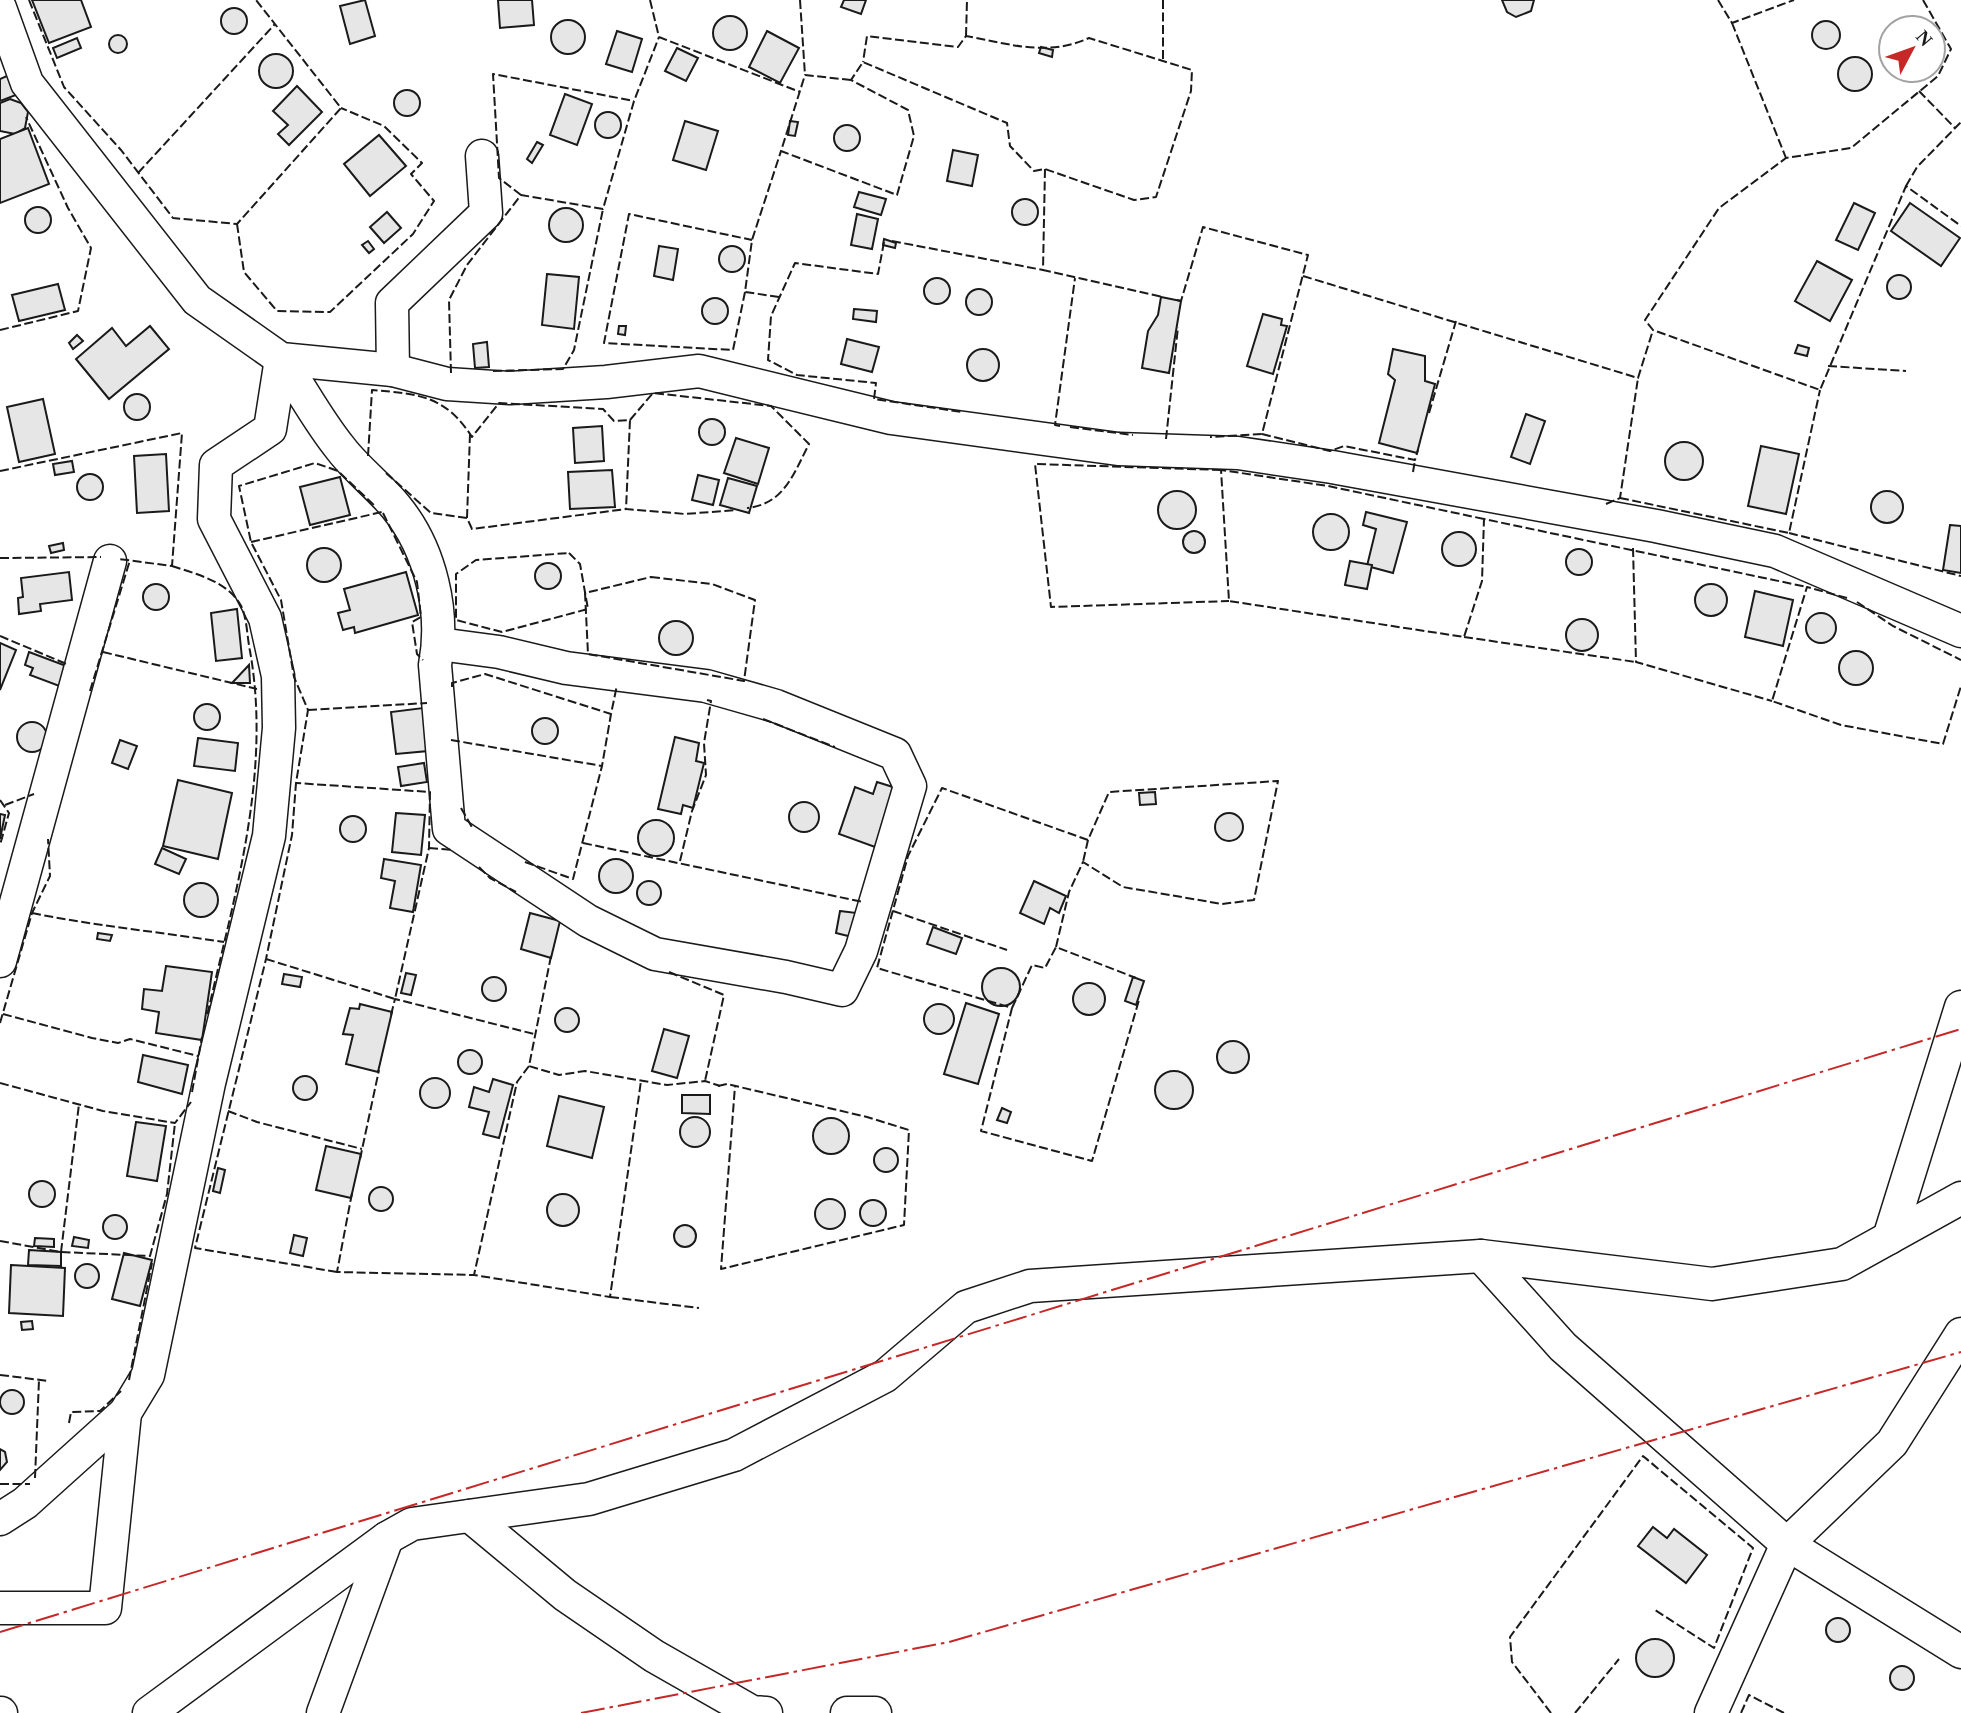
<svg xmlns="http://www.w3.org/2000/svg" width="1961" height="1713" font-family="'Times New Roman',serif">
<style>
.building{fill:#e6e6e6;stroke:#1a1a1a;stroke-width:2}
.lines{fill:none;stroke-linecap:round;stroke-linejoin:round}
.street-casing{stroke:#1a1a1a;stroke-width:35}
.street{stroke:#fff;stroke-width:32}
.fence{stroke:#1a1a1a;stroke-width:2;stroke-dasharray:9 3.5;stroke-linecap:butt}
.power{stroke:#c62828;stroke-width:2;stroke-dasharray:24 5 3.5 5;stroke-linecap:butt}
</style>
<rect width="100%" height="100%" fill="#fff"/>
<g class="building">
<path d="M32,0H81L91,27L49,43Z"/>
<path d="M365,0L375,36L350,44L340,6Z"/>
<path d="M498,0H532L534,25L500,28Z"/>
<path d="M844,0H866L861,14L841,7Z"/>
<path d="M1502,0H1534L1531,11L1516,17L1507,12Z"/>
<circle cx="234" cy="21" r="13"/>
<circle cx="730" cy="33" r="17"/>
<circle cx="568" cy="37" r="17"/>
<circle cx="1826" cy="35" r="14"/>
<path d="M617,31L642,39L632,72L606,64Z"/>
<path d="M767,31L799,48L780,83L749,67Z"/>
<circle cx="118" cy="44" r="9"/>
<path d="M77,38L81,48L57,58L53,48Z"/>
<path d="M1041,47L1053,50L1052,57L1039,53Z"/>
<path d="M677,48L698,58L686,81L665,71Z"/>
<circle cx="276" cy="71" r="17"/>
<circle cx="1855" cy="74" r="17"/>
<path d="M9,75L16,95L0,101V79Z"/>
<path d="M297,86L322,112L289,145L278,134L288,125L273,111Z"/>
<circle cx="407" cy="103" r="13"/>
<path d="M565,94L592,104L577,145L550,135Z"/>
<path d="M10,99L21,103L28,112L25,128L15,134L0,131V103Z"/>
<circle cx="608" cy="125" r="13"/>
<path d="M685,121L718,131L706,170L673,160Z"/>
<path d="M790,121L798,122L795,136L788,135Z"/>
<circle cx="847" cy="138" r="13"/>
<path d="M28,128L49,184L0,203V139Z"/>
<path d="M379,135L406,166L370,196L344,164Z"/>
<path d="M537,142L543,145L532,163L527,159Z"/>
<path d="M953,150L978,155L972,186L947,181Z"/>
<path d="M859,192L886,199L881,215L854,207Z"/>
<circle cx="1025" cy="212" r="13"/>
<path d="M1854,203L1875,213L1858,250L1836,240Z"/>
<path d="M1910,203L1960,238L1941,266L1891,231Z"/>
<circle cx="38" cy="220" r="13"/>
<circle cx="566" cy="225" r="17"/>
<path d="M387,212L401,228L384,243L370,227Z"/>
<path d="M857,214L878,219L872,249L851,245Z"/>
<path d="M884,239L896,243L895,248L883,245Z"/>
<path d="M368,241L374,249L369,253L362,245Z"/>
<circle cx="732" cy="259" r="13"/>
<path d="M659,246L678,249L673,280L654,276Z"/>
<path d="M1817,261L1852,280L1830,321L1795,301Z"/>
<path d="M547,274L579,277L574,329L542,325Z"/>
<circle cx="1899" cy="287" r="12"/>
<circle cx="937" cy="291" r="13"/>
<path d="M58,284L65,310L19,321L12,295Z"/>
<circle cx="979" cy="302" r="13"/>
<path d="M1161,297L1181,301L1169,373L1142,368L1148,331L1158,315Z"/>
<circle cx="715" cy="311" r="13"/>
<path d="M854,309L877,311L876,322L853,319Z"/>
<path d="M1263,314L1282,319L1281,325L1287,326L1273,374L1247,366Z"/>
<path d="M150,326L169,349L109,399L76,359L112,328L126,346Z"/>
<path d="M619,326H626L625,335L618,334Z"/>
<path d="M77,335L83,341L73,349L69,343Z"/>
<path d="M847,339L879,347L872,372L841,364Z"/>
<path d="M487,342L489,367L475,368L473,344Z"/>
<path d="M1798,345L1809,348L1807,356L1795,353Z"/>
<circle cx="983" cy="365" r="16"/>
<path d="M1393,349L1425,356V381L1435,384L1417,453L1379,443L1395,380L1388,374Z"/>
<circle cx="137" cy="407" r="13"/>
<path d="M43,399L55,454L19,462L7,407Z"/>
<path d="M1526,414L1545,421L1530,464L1511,457Z"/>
<circle cx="712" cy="432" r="13"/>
<path d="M602,426L604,461L575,463L573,428Z"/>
<path d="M736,438L769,448L758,484L724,473Z"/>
<circle cx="1684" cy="461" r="19"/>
<path d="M1761,446L1799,454L1786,514L1748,506Z"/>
<path d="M166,454L169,511L137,513L134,456Z"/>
<path d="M72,461L74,472L55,475L53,464Z"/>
<path d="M612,470L615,507L570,509L568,472Z"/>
<circle cx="90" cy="487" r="13"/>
<path d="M698,475L719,480L713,505L692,500Z"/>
<path d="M340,477L350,515L310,525L300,487Z"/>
<path d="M728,478L757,486L749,513L720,505Z"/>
<circle cx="1887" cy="507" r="16"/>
<circle cx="1177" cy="510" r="19"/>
<path d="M1366,512L1407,522L1393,573L1367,566L1376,529L1363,525Z"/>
<circle cx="1331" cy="532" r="18"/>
<path d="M1950,525L1961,526V573L1943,570Z"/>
<circle cx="1194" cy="542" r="11"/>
<circle cx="1459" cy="549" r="17"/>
<path d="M63,543L64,550L51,553L49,546Z"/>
<circle cx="324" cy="565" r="17"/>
<circle cx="1579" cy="562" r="13"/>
<path d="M1350,561L1372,565L1367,589L1345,585Z"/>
<circle cx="548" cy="576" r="13"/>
<path d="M69,572L72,600L40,604L41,611L19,614L18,598L23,597L21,578Z"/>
<path d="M406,572L418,615L355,633L354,627L343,630L338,613L350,610L344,589Z"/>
<circle cx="1711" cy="600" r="16"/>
<circle cx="156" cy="597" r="13"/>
<path d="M1755,591L1793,600L1783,646L1745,637Z"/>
<path d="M237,609L242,658L216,661L211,613Z"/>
<circle cx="1821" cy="628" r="15"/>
<circle cx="1582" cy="635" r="16"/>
<circle cx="676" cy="638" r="17"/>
<path d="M0,643L16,650L0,690Z"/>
<circle cx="1856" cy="668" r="17"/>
<path d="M29,652L69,667L62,687L30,675L33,668L25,665Z"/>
<path d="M249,665L250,683H232Z"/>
<circle cx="207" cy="717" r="13"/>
<path d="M423,708L428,751L396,754L391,712Z"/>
<circle cx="545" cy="731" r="13"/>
<circle cx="32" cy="737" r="15"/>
<path d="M675,737L699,743L696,761L704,763L693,808L683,805L681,814L658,809Z"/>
<path d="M198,738L238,743L235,771L194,766Z"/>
<path d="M120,740L137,746L128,769L112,763Z"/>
<path d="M424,763L427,782L401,786L398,767Z"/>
<path d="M178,780L232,793L218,859L163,846Z"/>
<path d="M877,782L896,788L875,847L839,834L855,787L873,794Z"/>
<path d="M1155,792L1156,804L1140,805L1139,793Z"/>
<circle cx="804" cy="817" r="15"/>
<circle cx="1229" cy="827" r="14"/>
<path d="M396,813L425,815L421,855L392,852Z"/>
<path d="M0,814L5,815L0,839Z"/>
<circle cx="353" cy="829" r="13"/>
<circle cx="656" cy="838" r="18"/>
<path d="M162,848L186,859L179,874L155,864Z"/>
<path d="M384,859L421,865L413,912L390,908L395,881L381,878Z"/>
<circle cx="616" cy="876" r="17"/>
<circle cx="649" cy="893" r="12"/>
<path d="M1034,881L1066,896L1059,913L1050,908L1044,924L1020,913Z"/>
<circle cx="201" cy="900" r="17"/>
<path d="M840,911L857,913L852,937L836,933Z"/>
<path d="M530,913L560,921L551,958L521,949Z"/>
<path d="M933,927L962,938L956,954L927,944Z"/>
<path d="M98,933L112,935L110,941L97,939Z"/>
<path d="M166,966L212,972L202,1040L156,1033L159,1012L142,1009L144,989L162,991Z"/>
<circle cx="1001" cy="987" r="19"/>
<path d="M406,973L416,975L411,995L401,993Z"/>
<path d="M284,974L302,977L300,987L282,984Z"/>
<circle cx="494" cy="989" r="12"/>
<path d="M1133,977L1144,981L1136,1005L1125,1001Z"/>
<circle cx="1089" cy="999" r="16"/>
<path d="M966,1003L999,1014L978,1084L944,1074Z"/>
<path d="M360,1004L392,1012L378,1072L346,1064L353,1035L343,1034L350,1008L359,1009Z"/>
<circle cx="939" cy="1019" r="15"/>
<circle cx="567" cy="1020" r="12"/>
<path d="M664,1029L689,1036L677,1078L652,1071Z"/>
<circle cx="1233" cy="1057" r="16"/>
<circle cx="470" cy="1062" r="12"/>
<path d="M143,1055L188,1065L182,1094L138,1082Z"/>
<circle cx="1174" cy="1090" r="19"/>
<circle cx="305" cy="1088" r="12"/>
<circle cx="435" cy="1093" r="15"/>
<path d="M493,1079L513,1085L499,1138L483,1134L489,1112L469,1107L474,1087L489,1092Z"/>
<path d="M682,1095H710V1114L682,1113Z"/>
<path d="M559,1096L604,1107L592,1158L547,1146Z"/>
<path d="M1002,1108L1011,1112L1007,1123L997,1120Z"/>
<circle cx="695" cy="1132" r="15"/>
<circle cx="831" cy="1136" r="18"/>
<path d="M136,1122L166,1126L157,1181L127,1176Z"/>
<path d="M326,1146L361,1154L351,1198L316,1190Z"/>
<circle cx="886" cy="1160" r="12"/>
<path d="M218,1168L225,1170L220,1193L213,1191Z"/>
<circle cx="42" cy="1194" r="13"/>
<circle cx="381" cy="1199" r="12"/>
<circle cx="563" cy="1210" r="16"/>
<circle cx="830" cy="1214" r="15"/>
<circle cx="873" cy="1213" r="13"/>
<circle cx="115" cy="1227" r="12"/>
<circle cx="685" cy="1236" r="11"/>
<path d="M294,1235L307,1238L303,1256L290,1253Z"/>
<path d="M74,1237L89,1240L88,1248L72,1246Z"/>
<path d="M35,1238L54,1239V1247L34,1246Z"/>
<path d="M29,1250L61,1252V1266L28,1265Z"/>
<path d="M124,1253L152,1260L140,1306L112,1299Z"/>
<circle cx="87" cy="1276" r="12"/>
<path d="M11,1265L65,1268L63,1316L9,1313Z"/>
<path d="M32,1321L33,1329L22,1330L21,1322Z"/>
<circle cx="12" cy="1402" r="12"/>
<path d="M0,1449L5,1452L7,1462L0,1470Z"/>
<path d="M1653,1527L1667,1538L1674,1529L1707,1555L1686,1583L1638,1546Z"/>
<circle cx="1838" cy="1630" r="12"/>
<circle cx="1655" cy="1658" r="19"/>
<circle cx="1902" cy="1678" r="12"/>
</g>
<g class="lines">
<g class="street-casing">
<g id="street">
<path d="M0,8L27,83L197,300L281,359L393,370L447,384L510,388L606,382L699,371L891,418L1118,449L1238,453L1332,467L1656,526L1775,551L1961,631"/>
<path d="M393,370L392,303L486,213L482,156"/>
<path d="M0,961L110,561"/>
<path d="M1961,1198L1842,1264L1712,1284L1481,1256L1563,1347L1787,1544L1961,1652"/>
<path d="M1889,1238L1961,1007"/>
<path d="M470,1516L565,1595L654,1656L752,1712L766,1713"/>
<path d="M0,1519L25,1503L125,1413L148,1375L209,1083L269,836L279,728L278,676L265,618L214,519L216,465L270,429L281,359C301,388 318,421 341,449C357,470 379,486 396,507C431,550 445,612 435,665L449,829L588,921L655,954L786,977L842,990L861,951L910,786L895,754L776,706L706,686L566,668L499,652L439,644"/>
<path d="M0,1608H105L125,1413"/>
<path d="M0,1713H1"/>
<path d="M149,1713L387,1538L412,1524L589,1499L734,1455L885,1376L966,1307L1030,1286L1481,1256"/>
<path d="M323,1713L387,1538"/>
<path d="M847,1713H875"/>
<path d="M1711,1713L1787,1544L1892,1443L1961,1334"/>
</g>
</g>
<use href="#street" class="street"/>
<g class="fence">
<path d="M29,0L64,87L121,150L173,218L237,224L341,108L256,0"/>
<path d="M650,0L659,37L800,92"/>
<path d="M800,0L805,75"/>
<path d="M1163,0V60"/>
<path d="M1718,0L1732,23L1794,0"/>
<path d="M1923,0L1951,49L1938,76L1851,148L1786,158L1719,208L1645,320L1653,330L1820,390L1906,186L1961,226"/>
<path d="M1732,23L1786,158"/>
<path d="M966,36L967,0"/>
<path d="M851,80L805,75L781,151L897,195L914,136L908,110L851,80L863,62L1007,123L1010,146L1034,171L1045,169L1134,200L1156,197L1191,91L1192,70L1089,38C1048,57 1009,44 966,36L958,47L867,36L863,62"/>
<path d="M1919,91L1955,128"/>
<path d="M1045,169L1043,270L1163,297"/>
<path d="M138,173L275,24"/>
<path d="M1906,186L1917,167L1961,122"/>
<path d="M521,195L499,178L493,74L634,101"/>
<path d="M237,224L244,272L277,311L330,312L413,234L434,201L411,174L422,163L384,126L341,108"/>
<path d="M892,241L1043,270"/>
<path d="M884,242L878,274L795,263L771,316L768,360L797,375L876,383L874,399L962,412"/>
<path d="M1303,276L1638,378L1653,330"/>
<path d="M745,292L733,350L604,343L629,214L752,240"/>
<path d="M779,297L745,292L752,240L781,151"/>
<path d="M1177,300L1181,301L1203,227L1308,255L1262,434L1210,437"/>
<path d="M0,330L78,311L91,248L68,208L26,117"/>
<path d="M1828,366L1906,371"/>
<path d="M493,371L563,369L574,350L603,209"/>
<path d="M451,373L449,300L467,265L521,195L603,209L634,101L659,37"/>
<path d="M1429,413L1456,321"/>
<path d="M630,420L653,393L771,406L809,444C793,475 784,504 747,508"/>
<path d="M1060,426L1055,425L1075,278"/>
<path d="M1070,427L1133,435"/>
<path d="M1262,434L1330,451L1344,446L1415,460L1418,450"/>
<path d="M1166,439L1178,327"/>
<path d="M368,456L372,390C418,394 445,395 472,437L499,403L603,409L614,421L630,420L626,509L685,514L736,510"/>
<path d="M1221,470L1035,464L1051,607L1229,601"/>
<path d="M0,471L182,433L172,566L119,559"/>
<path d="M1413,472L1415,460"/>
<path d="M386,473L431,513L467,518L472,529L626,509"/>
<path d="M1620,498L1789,533L1820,390"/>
<path d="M1606,504L1620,498L1638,378"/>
<path d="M383,513L417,582L421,617L412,622L417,654L423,660"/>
<path d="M467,518L470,434"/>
<path d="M1484,519L1328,486L1221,470L1229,601L1464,637L1482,581L1484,519L1807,587"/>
<path d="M1789,533L1961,576"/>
<path d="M251,542L382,512"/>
<path d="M1633,548L1636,662L1772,701"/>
<path d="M569,553L580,564L588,609L502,632L456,620V574L476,560Z"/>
<path d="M0,558L101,557"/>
<path d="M172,566C196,574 226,581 240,604C247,615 247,637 250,651C272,775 234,896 207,1016"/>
<path d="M651,577L712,584L755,600L744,681L588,654L585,593Z"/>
<path d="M1847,598L1807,587L1772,701L1841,725L1943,744L1961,686"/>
<path d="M1857,602L1893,626L1961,660"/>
<path d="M0,636L69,665"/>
<path d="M1464,637L1636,662"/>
<path d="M103,652L257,689"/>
<path d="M452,687V683L485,674L611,714L617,685"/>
<path d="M90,691L130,560"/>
<path d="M308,710L427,703"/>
<path d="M763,719L835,747"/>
<path d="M451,740L602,766"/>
<path d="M0,800L9,813L0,845"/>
<path d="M5,805L34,794"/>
<path d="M461,808L473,829"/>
<path d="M1088,840L942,788L908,856L877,968L1012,1008L981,1131L1092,1161L1139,1000"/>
<path d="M583,843L863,902"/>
<path d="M429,848L454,850"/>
<path d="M680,861L692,811L706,775L704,743L711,701L707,700"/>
<path d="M525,862L573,879L602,766L611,714"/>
<path d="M479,867L490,878L516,892"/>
<path d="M893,911L1007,950"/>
<path d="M32,913C96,926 160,932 224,942"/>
<path d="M1056,947L1069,892L1083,862L1123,887L1222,904L1254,900L1278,781L1109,792L1088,840L1083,862"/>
<path d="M551,956L529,1066L559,1075L585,1071L667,1085L705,1081L720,1086"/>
<path d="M266,959L395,999L429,848L430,792L296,783"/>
<path d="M669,972L724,995L705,1081"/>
<path d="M1012,1008L1032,965L1045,968L1056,947L1136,978"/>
<path d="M3,1014L92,1038L118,1043L130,1039L198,1056"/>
<path d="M391,1015L395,999L534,1034"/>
<path d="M0,1023L32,913L50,876L48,839"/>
<path d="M529,1066L517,1082L474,1275L610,1297L641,1081"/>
<path d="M0,1083L103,1111L175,1123L191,1102"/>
<path d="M718,1086L727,1084L867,1117L909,1130L904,1225L721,1269L735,1086"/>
<path d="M192,1092L202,1037"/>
<path d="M228,1111L257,1122L362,1149"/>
<path d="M360,1159L379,1070"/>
<path d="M352,1193L337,1272L474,1275"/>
<path d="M0,1241L61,1252L150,1256L167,1194L175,1123"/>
<path d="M61,1252L79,1104"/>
<path d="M337,1272L195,1248L266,959L292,835L296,783L308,710L294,677L281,600L251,542L239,486L315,463L338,471L375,506"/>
<path d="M610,1297L699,1308"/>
<path d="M0,1375L49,1381"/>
<path d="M129,1380L152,1263"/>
<path d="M69,1423L71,1412L100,1411L121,1391"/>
<path d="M35,1478L39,1380"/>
<path d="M0,1484H30"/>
<path d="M1551,1713L1512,1662L1510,1637L1643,1456L1753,1548L1714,1648L1655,1610"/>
<path d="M1575,1713L1619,1659"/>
<path d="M1741,1713L1749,1695L1784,1713"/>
</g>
<g class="power">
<path d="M0,1632L1961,1029"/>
<path d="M581,1713L949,1642L1961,1352"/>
</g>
</g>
<g transform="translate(1912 49) rotate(49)"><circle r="33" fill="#ffffff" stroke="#a3a3a3" stroke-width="2"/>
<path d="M0-5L12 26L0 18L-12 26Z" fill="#c62828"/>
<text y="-10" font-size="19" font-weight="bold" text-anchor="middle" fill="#1a1a1a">N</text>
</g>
</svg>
